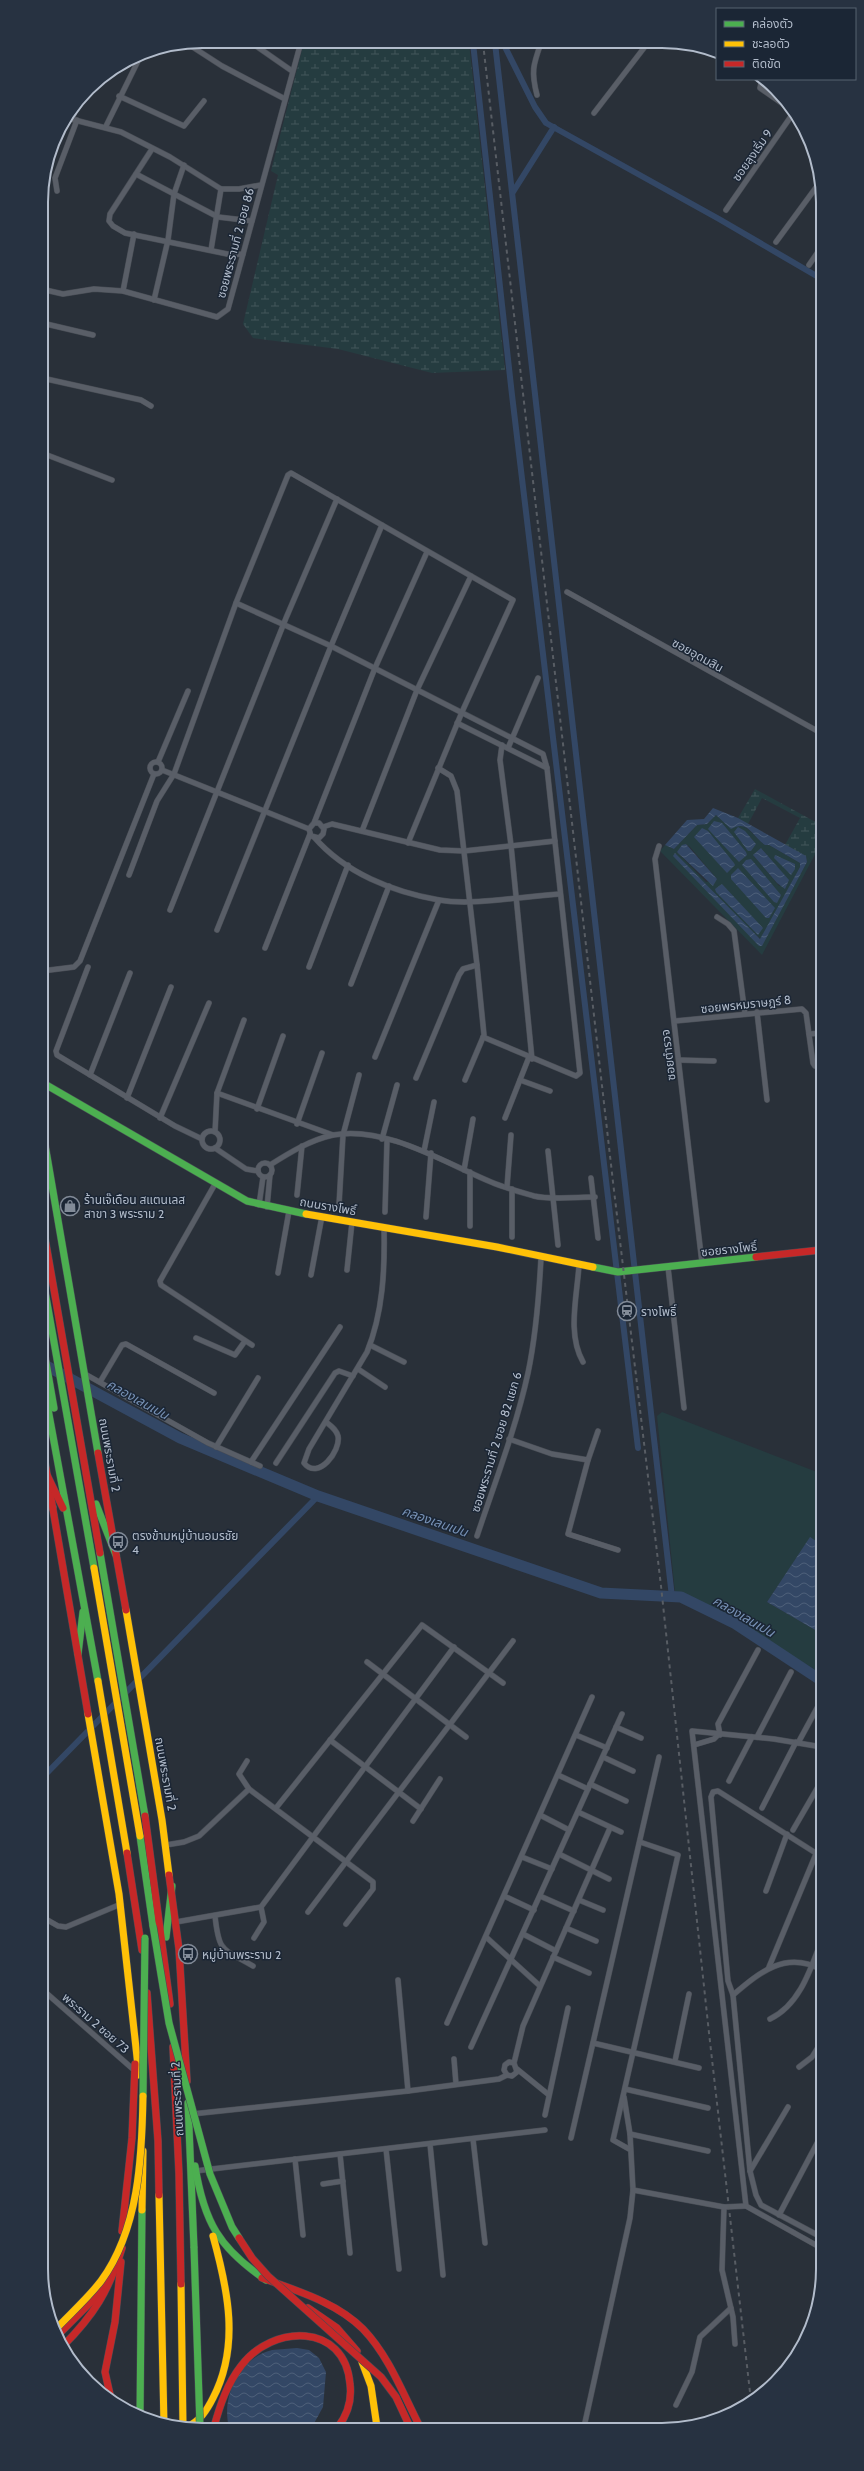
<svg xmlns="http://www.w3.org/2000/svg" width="864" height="2471" font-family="Cabin,'Noto Sans Thai',sans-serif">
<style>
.green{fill:#253c40;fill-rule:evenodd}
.wetland{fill:url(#wetland-marsh)}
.water{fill:url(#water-waves)}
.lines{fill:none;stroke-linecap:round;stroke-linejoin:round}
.canal{stroke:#334765;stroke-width:6}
.river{stroke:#334765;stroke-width:11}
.street-casing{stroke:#474c54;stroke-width:6}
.fast-casing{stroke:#474c54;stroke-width:8}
.slow-casing{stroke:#474c54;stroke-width:8}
.jam-casing{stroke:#474c54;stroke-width:8}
.street{stroke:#595e67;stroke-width:5}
.fast{stroke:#4caf50;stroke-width:7}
.slow{stroke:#ffc107;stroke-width:7}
.jam{stroke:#c62828;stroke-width:7}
.rail{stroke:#585d64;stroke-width:2;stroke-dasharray:4 4;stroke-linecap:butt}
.fast-bridge-casing{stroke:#474c54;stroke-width:8;stroke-linecap:butt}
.slow-bridge-casing{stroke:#474c54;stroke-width:8;stroke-linecap:butt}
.jam-bridge-casing{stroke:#474c54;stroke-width:8;stroke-linecap:butt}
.fast-bridge{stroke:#4caf50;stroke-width:7}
.slow-bridge{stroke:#ffc107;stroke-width:7}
.jam-bridge{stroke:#c62828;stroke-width:7}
.labels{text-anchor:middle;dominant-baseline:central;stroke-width:3;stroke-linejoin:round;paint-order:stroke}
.street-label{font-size:12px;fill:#b2bccb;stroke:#1b2635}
.poi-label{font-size:12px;fill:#b2bccb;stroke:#1b2635;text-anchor:start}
.water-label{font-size:13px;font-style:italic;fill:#7791b5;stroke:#1b2635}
.rim{fill:none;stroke:#b2bccb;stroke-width:2}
</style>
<defs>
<pattern id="wetland-marsh" width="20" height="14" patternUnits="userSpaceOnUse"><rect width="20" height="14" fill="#253c40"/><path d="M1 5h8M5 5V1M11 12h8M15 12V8" fill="none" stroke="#42565a"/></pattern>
<pattern id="water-waves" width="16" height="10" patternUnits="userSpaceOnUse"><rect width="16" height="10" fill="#334765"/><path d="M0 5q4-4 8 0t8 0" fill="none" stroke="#4e607a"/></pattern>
</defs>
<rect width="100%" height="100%" fill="#293039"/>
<g class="green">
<path d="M716,815L731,828C747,820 752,836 765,845H769L800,863V867L761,939L751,931L759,946L807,862L806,856L812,860L762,955L660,851L665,845L674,849L697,825L707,824ZM686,844L690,847L717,879L706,882L677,852ZM762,849L788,880L779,886L754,856Z"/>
<path d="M662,1412L822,1474V1545L810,1538L767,1602L822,1634V1674L717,1610L675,1592L657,1416Z"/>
</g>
<g class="wetland">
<path d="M304,42L469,43L505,370L432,373L338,349L253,338L243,324L278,175L271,171Z"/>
<path d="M755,789L821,825V843L812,860L785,845L800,818L762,798L748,824L738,818Z"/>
</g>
<g class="water">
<path d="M713,808L738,818L806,856L807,862L762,946H759L673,856L675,853L760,939L800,867V863L769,845H765C752,836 748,819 731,829L716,815L707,824L697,825L674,849L665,845L687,820L704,819Z"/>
<path d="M714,821L722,823L746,852L747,855L739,862L708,829Z"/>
<path d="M738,827L745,831L756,844L751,851H748L734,832Z"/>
<path d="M702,828L708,831L734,863L735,865L727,873L694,837Z"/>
<path d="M686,844L717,879L713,886L677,852L682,845Z"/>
<path d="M761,848L789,880L785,889L777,883L753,855Z"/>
<path d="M775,855L795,864V869L791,875L774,858Z"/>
<path d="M751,859L781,895L777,903L774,902L742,865L746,860Z"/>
<path d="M738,868L775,908L769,918H766L731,879V875Z"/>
<path d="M722,884L763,928L758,935L716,892L715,889Z"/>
<path d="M810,1537L822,1545V1634L767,1602Z"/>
<path d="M297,2348L309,2350L319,2358L326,2372L323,2407L312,2427H229C221,2397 239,2358 272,2350C280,2349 289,2349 297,2348Z"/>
</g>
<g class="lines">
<g class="canal">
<path d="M473,43L512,395L638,1448"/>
<path d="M495,43L672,1597"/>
<path d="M503,43L535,107L546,123L719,219L820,278"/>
<path d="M513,192L554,127"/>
<path d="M43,1777L318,1496"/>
</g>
<path class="river" d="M43,1364L180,1438L318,1496L601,1593L681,1597L734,1623L822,1681"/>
<g class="street-casing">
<g id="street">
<path d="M249,41L292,71"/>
<path d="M188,44L222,66L285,99"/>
<path d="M762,79L760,88L793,111"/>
<path d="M537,95C531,72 533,65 541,43"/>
<path d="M119,96L184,126L204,101"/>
<path d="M594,113L647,44"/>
<path d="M67,118L121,132L170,157L221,189H239L261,185"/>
<path d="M72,119L77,106"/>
<path d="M106,126L142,53"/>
<path d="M152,149L110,214L109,221L113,226L125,233L232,255L243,254"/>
<path d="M46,174L65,121"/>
<path d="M136,174L218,217L252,221"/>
<path d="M57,191L55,178L77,120"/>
<path d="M726,210L794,112"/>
<path d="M776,242L820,182"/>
<path d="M211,250L221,189"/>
<path d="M809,265L820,249"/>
<path d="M41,289L63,294L94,289L123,291L217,317L228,309L301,42"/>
<path d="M123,291L134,234"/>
<path d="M154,300L168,240L174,194L184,165"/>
<path d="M42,323L93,335"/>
<path d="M42,378L141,400L151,406"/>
<path d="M42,453L112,480"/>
<path d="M567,592L821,733"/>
<path d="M236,603L331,646L543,754L547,768L580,1073L576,1076L483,1037"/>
<path d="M457,723L547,768"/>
<path d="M502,745L500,760L511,845L532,1059"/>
<path d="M508,748L538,678"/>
<path d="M158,762L188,691"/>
<circle cx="156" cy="768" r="6"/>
<path d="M162,770L309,829"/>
<path d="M314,823H319L324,829L323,834L319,838L311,836L309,829L314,823L375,668L427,552"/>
<path d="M323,827L332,824L440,850L464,851L555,841"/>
<path d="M362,831L417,690L471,576"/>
<path d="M314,837C345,873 393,892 439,900C473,906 524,896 560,894"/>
<path d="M659,846L655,859L702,1263"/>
<path d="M129,875L157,801L174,774L236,603L288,475L291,473L513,600L462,712L408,843"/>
<path d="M170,910L286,618L337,499"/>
<path d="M717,917L728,924L734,931L745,1014"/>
<path d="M217,930L331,646L382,525"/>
<path d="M265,948L310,834"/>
<path d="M88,967L56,1051L57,1055L175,1126L202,1139"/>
<path d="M309,967L348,865"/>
<path d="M42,971L74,967L80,961L154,774"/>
<path d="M351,984L389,886"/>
<path d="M757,1012L767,1100"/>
<path d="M675,1021L802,1009L806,1013L813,1063L815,1066H821"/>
<path d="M809,1034L821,1033"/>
<path d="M375,1057L439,900"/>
<path d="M679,1060L714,1061"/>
<path d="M90,1075L130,973"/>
<path d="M416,1078L459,975L463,969L477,965L457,791L451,776L438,768"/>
<path d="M465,1080L484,1035L477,965"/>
<path d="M520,1080L550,1091"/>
<path d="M217,1093L333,1135"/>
<path d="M127,1098L171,987"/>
<path d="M257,1109L283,1036"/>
<path d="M160,1118L209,1003"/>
<path d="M505,1118L529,1057"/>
<path d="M297,1124L322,1053"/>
<circle cx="211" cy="1140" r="9"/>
<path d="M215,1132L217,1093L244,1020"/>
<path d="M382,1139L397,1085"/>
<path d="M215,1148L246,1169L258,1171"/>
<path d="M424,1151L434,1102"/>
<path d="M548,1151L558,1245"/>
<circle cx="265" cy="1170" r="7"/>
<path d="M270,1165C289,1153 310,1140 333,1135C385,1125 445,1163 491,1182C505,1188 520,1192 534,1196C550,1200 578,1197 595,1197"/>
<path d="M464,1170L473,1119"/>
<path d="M470,1172V1226"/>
<path d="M591,1178L598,1238"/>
<path d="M215,1184L160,1281L161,1285L252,1345"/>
<path d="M507,1187L511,1135"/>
<path d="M512,1189V1237"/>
<path d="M297,1195L302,1146"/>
<path d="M259,1205L263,1177"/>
<path d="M339,1205L343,1135L359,1075"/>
<path d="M267,1207L270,1175"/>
<path d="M385,1212L387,1140"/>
<path d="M426,1217L431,1153"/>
<path d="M579,1265C577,1297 567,1334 583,1362"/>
<path d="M668,1267L684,1408"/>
<path d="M347,1270L352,1222"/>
<path d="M278,1273L289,1211"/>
<path d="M311,1275L322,1216"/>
<path d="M196,1338L235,1355L245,1341"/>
<path d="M370,1345L404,1362"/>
<path d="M358,1369L385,1387"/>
<path d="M85,1374L208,1443L260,1466"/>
<path d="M100,1382L122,1345L126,1344L214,1393"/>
<path d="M326,1422C331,1426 336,1429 338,1436C341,1451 318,1481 304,1463L309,1449L367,1352C383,1313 385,1269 384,1227"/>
<path d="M509,1439L552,1454L588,1460L598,1431"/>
<path d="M216,1447L258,1378"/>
<path d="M588,1460L568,1534L618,1550"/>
<path d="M251,1462L340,1327"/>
<path d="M276,1463L335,1373L339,1371L353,1376"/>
<path d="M43,1509L54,1507"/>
<path d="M477,1536C495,1482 516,1428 528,1373C536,1335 539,1296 541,1258"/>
<path d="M367,1662L466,1737"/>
<path d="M616,1727L641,1738"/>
<path d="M576,1735L607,1748"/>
<path d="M720,1735L718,1724L758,1650"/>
<path d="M757,1737L791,1672"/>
<path d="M330,1740L421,1809"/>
<path d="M798,1743L822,1699"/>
<path d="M694,1745L714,1739L718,1735"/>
<path d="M822,1747L774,1739L692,1731L746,2206L823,2249"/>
<path d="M603,1757L633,1771"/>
<path d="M247,1761L239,1774L249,1789L373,1882V1889L346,1924"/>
<path d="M558,1775L588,1789"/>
<path d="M729,1781L752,1737"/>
<path d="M590,1784L626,1801"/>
<path d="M276,1808L422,1625L503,1683"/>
<path d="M762,1808L796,1742"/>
<path d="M578,1812L621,1832"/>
<path d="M540,1815L569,1830"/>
<path d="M413,1821L440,1779"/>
<path d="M793,1830L822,1780"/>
<path d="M166,1845L184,1842L199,1836L249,1789"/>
<path d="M559,1854L609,1879"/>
<path d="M522,1857L552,1869"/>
<path d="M822,1857L718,1791L713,1792L711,1797L728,1981L733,1995L750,2171L756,2195L761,2205L823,2238"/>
<path d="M766,1891L787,1834"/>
<path d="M504,1896L534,1910"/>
<path d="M540,1896L574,1911"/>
<path d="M579,1900L603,1910"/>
<path d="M308,1912L513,1641"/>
<path d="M215,1916C219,1953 222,1948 253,1966"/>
<path d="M44,1918L58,1926L66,1927L121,1904"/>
<path d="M176,1922L261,1907L454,1647"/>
<path d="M566,1928L596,1941"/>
<path d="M523,1934L556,1951"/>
<path d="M486,1937L540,1986"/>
<path d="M254,1938L264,1922L261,1907"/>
<path d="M553,1957L589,1973"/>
<path d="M769,1967L816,1854"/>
<path d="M398,1980L408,2091"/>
<path d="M44,1991L134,2070"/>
<path d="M733,1995C760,1972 786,1950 822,1970"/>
<path d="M770,2019C800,2005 811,1968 822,1939"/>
<path d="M447,2023L592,1697"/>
<path d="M593,2043L699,2068"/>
<path d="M471,2047L622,1714"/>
<path d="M454,2059L456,2084"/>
<path d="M675,2061L689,1994"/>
<path d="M514,2063L509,2062L505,2065L504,2070L507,2075L512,2076L517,2072L514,2063L523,2026L610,1828"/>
<path d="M799,2067L812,2057L822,2041"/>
<path d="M517,2069L549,2095"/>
<path d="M625,2089L708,2108"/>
<path d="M624,2097L630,2134L633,2190"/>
<path d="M192,2114L408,2091L499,2079L507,2075"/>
<path d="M545,2115L568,2008"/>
<path d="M630,2134L708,2151"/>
<path d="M571,2138L659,1757"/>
<path d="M473,2139L485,2243"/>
<path d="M430,2144L443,2275"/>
<path d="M386,2149L399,2269"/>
<path d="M629,2149L613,2140L678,1855L640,1842"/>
<path d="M340,2154L350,2253"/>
<path d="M295,2159L303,2235"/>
<path d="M195,2171L545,2130"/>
<path d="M750,2171L788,2107"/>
<path d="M323,2184L343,2181"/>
<path d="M724,2207L722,2270L733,2317L735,2344"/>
<path d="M779,2215L822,2134"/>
<path d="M818,2236L823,2227"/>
<path d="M676,2405L692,2372L700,2337L731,2308"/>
<path d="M584,2427L630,2218L633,2190L724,2207L746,2206"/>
</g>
</g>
<g class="fast-casing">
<g id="fast">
<path d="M43,1083L247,1201L306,1214"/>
<path d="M43,1133L98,1453"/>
<path d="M593,1267L618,1272L756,1257"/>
<path d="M43,1280L94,1568"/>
<path d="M43,1345L54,1408"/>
<path d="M43,1382L98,1681"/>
<path d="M96,1504L116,1555"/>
<path d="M100,1553L145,1816"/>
<path d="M78,1654L83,1612"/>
<path d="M140,1836L153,1926"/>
<path d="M166,1937L172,1886"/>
<path d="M188,2103L194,2248"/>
<path d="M195,2166C204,2222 219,2248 266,2280"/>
<path d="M140,2417L142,2210"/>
</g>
</g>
<g class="slow-casing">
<g id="slow">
<path d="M306,1214L497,1247L593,1267"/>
<path d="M94,1568L140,1836"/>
<path d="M126,1610L162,1820L169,1875"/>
<path d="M98,1681L127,1853"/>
<path d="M88,1714L119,1894L139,2075"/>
<path d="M159,2195L164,2425"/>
<path d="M142,2210L143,2151"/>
<path d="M181,2284L183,2427"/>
<path d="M362,2362L371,2386L377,2427"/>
<path d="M187,2427C200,2421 207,2410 213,2398C240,2346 228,2290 213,2236"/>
</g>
</g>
<g class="jam-casing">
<g id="jam">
<path d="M43,1227L100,1553"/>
<path d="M756,1257L821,1250"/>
<path d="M43,1451L88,1714"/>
<path d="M98,1453L126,1610"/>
<path d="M47,1475L63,1508"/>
<path d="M145,1816L170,2004"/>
<path d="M127,1853L142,1950"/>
<path d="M169,1875L179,1949L187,2081"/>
<path d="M147,1993L158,2141L159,2195"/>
<path d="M173,2047L179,2174L181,2284"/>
<path d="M122,2231L132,2138L135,2064"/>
<path d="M262,2278C297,2291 336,2302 363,2329C389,2356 403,2394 420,2427"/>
<path d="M308,2308L337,2328L357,2351"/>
<path d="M57,2336L94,2299L110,2274"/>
<path d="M62,2347C94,2315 109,2291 122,2248"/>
<path d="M111,2399L105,2372L115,2322L121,2262"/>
<path d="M214,2427C220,2405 227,2384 241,2366C272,2324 345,2322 350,2384C352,2400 348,2414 338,2427"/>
</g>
</g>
<use href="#street" class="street"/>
<use href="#fast" class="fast"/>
<use href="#slow" class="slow"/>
<use href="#jam" class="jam"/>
<path class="rail" d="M483,43L613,1182L661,1586L709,2033L751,2401"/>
<g class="fast-bridge-casing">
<g id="fast-bridge">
<path d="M153,1926L169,2023L210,2174L232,2227L239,2238"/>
<path d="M143,2096L145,1938"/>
<path d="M194,2248L200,2427"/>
</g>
</g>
<g class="slow-bridge-casing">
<path id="slow-bridge" d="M55,2330C70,2314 88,2298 101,2281C139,2229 142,2157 143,2096"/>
</g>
<g class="jam-bridge-casing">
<path id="jam-bridge" d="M239,2238L252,2258L268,2276L381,2377L396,2397L410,2427"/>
</g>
<use href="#fast-bridge" class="fast-bridge"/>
<use href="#slow-bridge" class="slow-bridge"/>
<use href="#jam-bridge" class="jam-bridge"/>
</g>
<defs>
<g id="shop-ring" transform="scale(1)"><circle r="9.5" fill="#1b2635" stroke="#828b98" stroke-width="1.5"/><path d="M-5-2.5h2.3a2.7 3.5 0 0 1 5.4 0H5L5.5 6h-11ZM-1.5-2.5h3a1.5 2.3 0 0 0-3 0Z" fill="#828b98"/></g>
<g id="station-ring" transform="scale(1)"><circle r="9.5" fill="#1b2635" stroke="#828b98" stroke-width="1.5"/><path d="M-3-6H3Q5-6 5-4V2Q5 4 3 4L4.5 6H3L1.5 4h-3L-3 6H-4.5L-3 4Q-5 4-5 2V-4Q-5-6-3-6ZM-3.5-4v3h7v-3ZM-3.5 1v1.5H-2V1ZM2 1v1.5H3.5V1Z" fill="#828b98"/></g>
<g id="bus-ring" transform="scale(1)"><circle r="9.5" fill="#1b2635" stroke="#828b98" stroke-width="1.5"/><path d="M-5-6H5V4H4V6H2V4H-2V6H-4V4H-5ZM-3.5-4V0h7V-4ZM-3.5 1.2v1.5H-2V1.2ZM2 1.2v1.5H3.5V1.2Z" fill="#828b98"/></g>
</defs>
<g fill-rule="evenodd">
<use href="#shop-ring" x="70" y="1206"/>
<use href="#station-ring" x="627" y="1311"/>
<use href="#bus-ring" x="118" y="1542"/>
<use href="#bus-ring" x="188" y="1954"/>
</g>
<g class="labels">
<g class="street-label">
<text transform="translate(752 155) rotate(-55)">ซอยลุงเริ่ม 9</text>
<text transform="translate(235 243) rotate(-75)">ซอยพระรามที่ 2 ซอย 86</text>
<text transform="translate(698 655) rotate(29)">ซอยอุดมสิน</text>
<text transform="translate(746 1004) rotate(-6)">ซอยพรหมราษฎร์ 8</text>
<text transform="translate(668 1055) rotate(-97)">ซอยตำรวจ</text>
<text transform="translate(328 1206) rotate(10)">ถนนรางโพธิ์</text>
<text transform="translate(729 1249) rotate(-6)">ซอยรางโพธิ์</text>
<text transform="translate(496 1442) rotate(-73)">ซอยพระรามที่ 2 ซอย 82 แยก 6</text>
<text transform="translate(110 1455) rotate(80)">ถนนพระรามที่ 2</text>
<text transform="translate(166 1774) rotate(80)">ถนนพระรามที่ 2</text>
<text transform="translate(96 2023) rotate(41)">พระราม 2 ซอย 73</text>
<text transform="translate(177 2099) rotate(-93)">ถนนพระรามที่ 2</text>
</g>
<g class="poi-label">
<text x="84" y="1199">ร้านเจ๊เดือน สแตนเลส<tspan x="84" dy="14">สาขา 3 พระราม 2</tspan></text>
<text x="641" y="1311">รางโพธิ์</text>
<text x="132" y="1535">ตรงข้ามหมู่บ้านอมรชัย<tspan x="132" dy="14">4</tspan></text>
<text x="202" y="1954">หมู่บ้านพระราม 2</text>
</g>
<g class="water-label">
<text transform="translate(138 1399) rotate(29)">คลองเลนเปน</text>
<text transform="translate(435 1521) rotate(19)">คลองเลนเปน</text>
<text transform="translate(744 1616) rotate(30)">คลองเลนเปน</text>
</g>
</g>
<path d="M0 0H864V2471H0ZM202 48H662A154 154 0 0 1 816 202V2269A154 154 0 0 1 662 2423H202A154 154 0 0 1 48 2269V202A154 154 0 0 1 202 48Z" fill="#273241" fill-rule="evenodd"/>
<path class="rim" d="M202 48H662A154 154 0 0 1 816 202V2269A154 154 0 0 1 662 2423H202A154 154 0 0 1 48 2269V202A154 154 0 0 1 202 48Z"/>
<rect x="716" y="8" width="140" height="72" fill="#1b2635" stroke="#576271"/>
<rect x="724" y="21" width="20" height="6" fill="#4caf50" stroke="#576271"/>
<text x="752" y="28" font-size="12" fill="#b2bccb">คล่องตัว</text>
<rect x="724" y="41" width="20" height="6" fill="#ffc107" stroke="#576271"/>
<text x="752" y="48" font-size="12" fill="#b2bccb">ชะลอตัว</text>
<rect x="724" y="61" width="20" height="6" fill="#c62828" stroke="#576271"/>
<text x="752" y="68" font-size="12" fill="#b2bccb">ติดขัด</text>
</svg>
